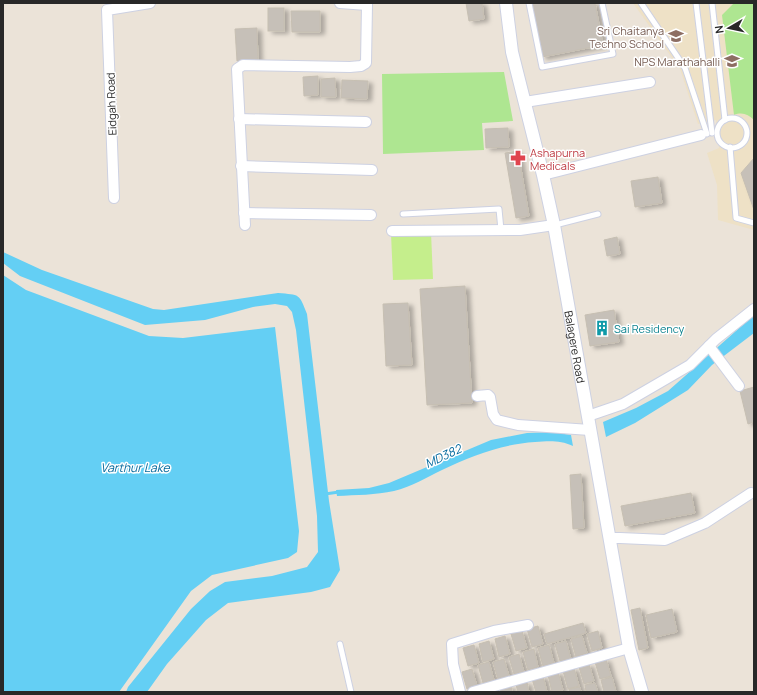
<svg xmlns="http://www.w3.org/2000/svg" width="757" height="695" font-family="Manrope,sans-serif">
<style>
.education{fill:#eee1c6}
.green{fill:#aee691}
.pitch{fill:#c5ee8c}
.water{fill:#64cff4}
.lines{fill:none;stroke-linecap:round;stroke-linejoin:round}
.stream{stroke:#64cff4;stroke-width:3}
.building{fill:#c6c0b8;stroke:#c6bfb2;filter:url(#shadow)}
.service-casing{stroke:#cdd1e2;stroke-width:7}
.minor-casing{stroke:#cdd1e2;stroke-width:12}
.tertiary-casing{stroke:#cdd1e2;stroke-width:14}
.service{stroke:#fff;stroke-width:5}
.minor{stroke:#fff;stroke-width:10}
.tertiary{stroke:#fff;stroke-width:12}
.labels{text-anchor:middle;dominant-baseline:central;stroke-width:3;stroke-linejoin:round;paint-order:stroke}
.education-label{font-size:11px;fill:#785e54;stroke:#fff;text-anchor:end}
.street-label{font-size:11px;fill:#282828;stroke:#fff}
.health-label{font-size:11px;fill:#be3a42;stroke:#fff;text-anchor:start}
.culture-label{font-size:11px;fill:#0d838f;stroke:#fff;text-anchor:start}
.water-label{font-size:12px;font-style:italic;fill:#066a9d;stroke:#fff}
</style>
<defs>
<filter id="shadow"><feDropShadow dx="4.5" dy="2.5" stdDeviation="2" flood-color="#0004"/></filter>
</defs>
<rect width="100%" height="100%" fill="#ebe3d8"/>
<path class="education" d="M633,3H754V230L718,220L717,185L707,153L719,148L716,120L698,124L680,69Z"/>
<g class="green">
<path d="M734,3H754V120C748,114 742,112 734,115L722,15Z"/>
<path d="M504,72L513,121L482,123L484,150L383,154L382,74Z"/>
</g>
<path class="pitch" d="M431,232L433,279L393,280L391,233Z"/>
<g class="water">
<path d="M3,252L42,270L153,309L164,310L278,293C300,295 299,293 307,314L329,501L340,570L330,587L311,592L228,603L206,620L167,664L147,692H126L128,687L191,609L210,591L225,582L272,576L307,567L318,552L317,516L296,330L292,312L287,306L275,304L253,307L205,320L145,325L20,276L3,263Z"/>
<path d="M3,275L26,290L149,336L183,338L275,327L299,531L297,552L288,558L212,575L191,591L119,692H3Z"/>
<path d="M754,315V333L712,365L688,390L635,423L606,437L603,422L636,408L668,391Z"/>
<path d="M552,432L571,435L573,446C560,440 549,441 535,442C502,444 471,456 442,470C427,477 411,487 394,491C376,495 356,495 337,496L336,490L369,488L389,483L491,440L527,433Z"/>
</g>
<g class="lines">
<path class="stream" d="M325,494L339,492"/>
</g>
<g class="building">
<path d="M466,3H482L484,19L469,21Z"/>
<path d="M531,3H595L603,45L542,57Z"/>
<rect x="268" y="8" width="16" height="23"/>
<path d="M291,11H320V32H292Z"/>
<path d="M257,28L258,61H237L235,29Z"/>
<path d="M318,76V95L304,96L303,77Z"/>
<path d="M335,78L336,97H321V79Z"/>
<path d="M342,80L368,81L367,99L341,98Z"/>
<path d="M508,128L509,147L486,148L485,129Z"/>
<path d="M518,151L529,216L516,218L505,153Z"/>
<path d="M754,158V210L741,173Z"/>
<path d="M658,177L662,203L635,207L631,181Z"/>
<path d="M617,237L620,254L607,256L604,240Z"/>
<path d="M465,286L472,403L427,405L420,289Z"/>
<path d="M408,303L412,365L386,366L383,304Z"/>
<path d="M614,310L619,342L590,346L585,315Z"/>
<path d="M754,387V422L748,424L740,391Z"/>
<path d="M581,474L584,528L573,529L570,475Z"/>
<path d="M691,493L695,513L625,526L621,506Z"/>
<path d="M640,608L648,648L639,650L631,610Z"/>
<path d="M672,609L677,632L651,638L646,615Z"/>
<path d="M583,623L586,633L547,644L544,634Z"/>
<path d="M538,626L543,644L532,647L527,629Z"/>
<path d="M522,631L527,648L516,651L511,634Z"/>
<path d="M598,631L602,648L592,651L587,634Z"/>
<path d="M505,636L510,654L499,657L495,639Z"/>
<path d="M582,636L587,653L576,657L571,639Z"/>
<path d="M489,641L494,659L483,662L479,644Z"/>
<path d="M566,641L571,659L560,661L555,644Z"/>
<path d="M474,645L479,663L468,666L463,648Z"/>
<path d="M549,645L554,663L543,666L538,648Z"/>
<path d="M534,649L538,667L528,670L523,652Z"/>
<path d="M519,654L524,672L514,674L509,657Z"/>
<path d="M504,659L509,676L498,679L493,662Z"/>
<path d="M606,659L611,676L600,679L595,662Z"/>
<path d="M489,662L494,680L483,683L478,665Z"/>
<path d="M589,664L594,681L584,684L579,667Z"/>
<path d="M574,668L579,686L568,689L563,671Z"/>
<path d="M472,669L477,686L467,689L462,672Z"/>
<path d="M558,672L563,690L552,692L548,675Z"/>
<path d="M543,676L547,692H536L532,679Z"/>
<path d="M612,677L616,692H604L601,680Z"/>
<path d="M527,682L529,692H518L516,685Z"/>
<path d="M595,683L598,692H586L585,685Z"/>
<path d="M511,686L512,692H501L500,689Z"/>
<path d="M580,687L581,692H570L569,689Z"/>
</g>
<g class="lines">
<g class="service-casing">
<g id="service">
<path d="M529,3L542,67L613,54L602,3"/>
<path d="M641,3L685,68L707,134"/>
<path d="M696,3L712,133"/>
<path d="M712,3L725,120"/>
<circle cx="732" cy="133" r="15"/>
<path d="M730,147L736,218L754,223"/>
<path d="M403,214L499,209L501,230"/>
<path d="M555,225L598,214"/>
<path d="M340,644L351,692"/>
</g>
</g>
<g class="minor-casing">
<g id="minor">
<path d="M340,3L367,5V3"/>
<path d="M525,102L650,82"/>
<path d="M239,119L366,122"/>
<path d="M241,166L372,170"/>
<path d="M543,175L701,135"/>
<path d="M114,198L107,10L150,3"/>
<path d="M244,213L371,215"/>
<path d="M245,225L237,69L243,65L350,67L361,66L366,63L367,5"/>
<path d="M392,231L520,230L554,225"/>
<path d="M709,346L739,386"/>
<path d="M477,396L488,395L490,397L493,414L497,420L518,425L590,430"/>
<path d="M588,416L623,404L690,365L716,339L754,309"/>
<path d="M609,538H620L665,540L705,523L751,493"/>
<path d="M460,692L453,664L452,644L494,631L528,625"/>
<path d="M473,692L629,648"/>
</g>
</g>
<g class="tertiary-casing">
<g id="tertiary">
<path id="s1" d="M506,3L512,52L543,175L554,225L629,648L642,692"/>
</g>
</g>
<use href="#service" class="service"/>
<use href="#minor" class="minor"/>
<use href="#tertiary" class="tertiary"/>
</g>
<defs>
<g id="school-bare" transform="scale(1.2)"><path d="M0-5L7-2L0 1L-7-2ZM-4 1L0 2.5L4 1V4Q0 6-4 4Z" fill="#8d6e63" stroke="#fff" stroke-width="2.5" paint-order="stroke"/></g>
<g id="pharmacy-bare" transform="scale(1.2)"><path d="M-2-6h4v4h4v4h-4v4h-4v-4h-4v-4h4Z" fill="#e0444e" stroke="#fff" stroke-width="2.5" paint-order="stroke"/></g>
<g id="building-bare" transform="scale(1.2)"><path d="M-4-6H4V6H1V3H-1V6H-4ZM-2.5-4.3h1.7v1.8h-1.7ZM.8-4.3h1.7v1.8H.8ZM-2.5-1h1.7V.8h-1.7ZM.8-1h1.7V.8H.8Z" fill="#0f9aa8" stroke="#fff" stroke-width="2.5" paint-order="stroke"/></g>
</defs>
<g fill-rule="evenodd">
<use href="#school-bare" x="676" y="36"/>
<use href="#school-bare" x="732" y="61"/>
<use href="#pharmacy-bare" x="518" y="158"/>
<use href="#building-bare" x="602" y="328"/>
</g>
<g class="labels">
<g class="education-label">
<text x="664" y="30">Sri Chaitanya<tspan x="664" dy="13">Techno School</tspan></text>
<text x="720" y="61">NPS Marathahalli</text>
</g>
<g class="street-label">
<text transform="translate(111 104) rotate(-92)">Eidgah Road</text>
<text stroke="none"><textPath href="#s1" startOffset="351">Balagere Road</textPath></text>
</g>
<g class="health-label">
<text x="530" y="152">Ashapurna<tspan x="530" dy="13">Medicals</tspan></text>
</g>
<g class="culture-label">
<text x="614" y="328">Sai Residency</text>
</g>
<g class="water-label">
<text transform="translate(443 456) rotate(-25)">MD382</text>
<text x="135" y="467">Varthur Lake</text>
</g>
</g>
<rect width="757" height="695" fill="none" stroke="#282828" stroke-width="8"/>
<g transform="translate(729 28) rotate(261)" stroke="#ffffff" stroke-width="3" paint-order="stroke">
<path d="M0-3L7 15L0 10L-7 15Z" fill="#282828"/>
<text y="-6" font-size="11" font-weight="bold" text-anchor="middle" fill="#282828">N</text>
</g>
</svg>
